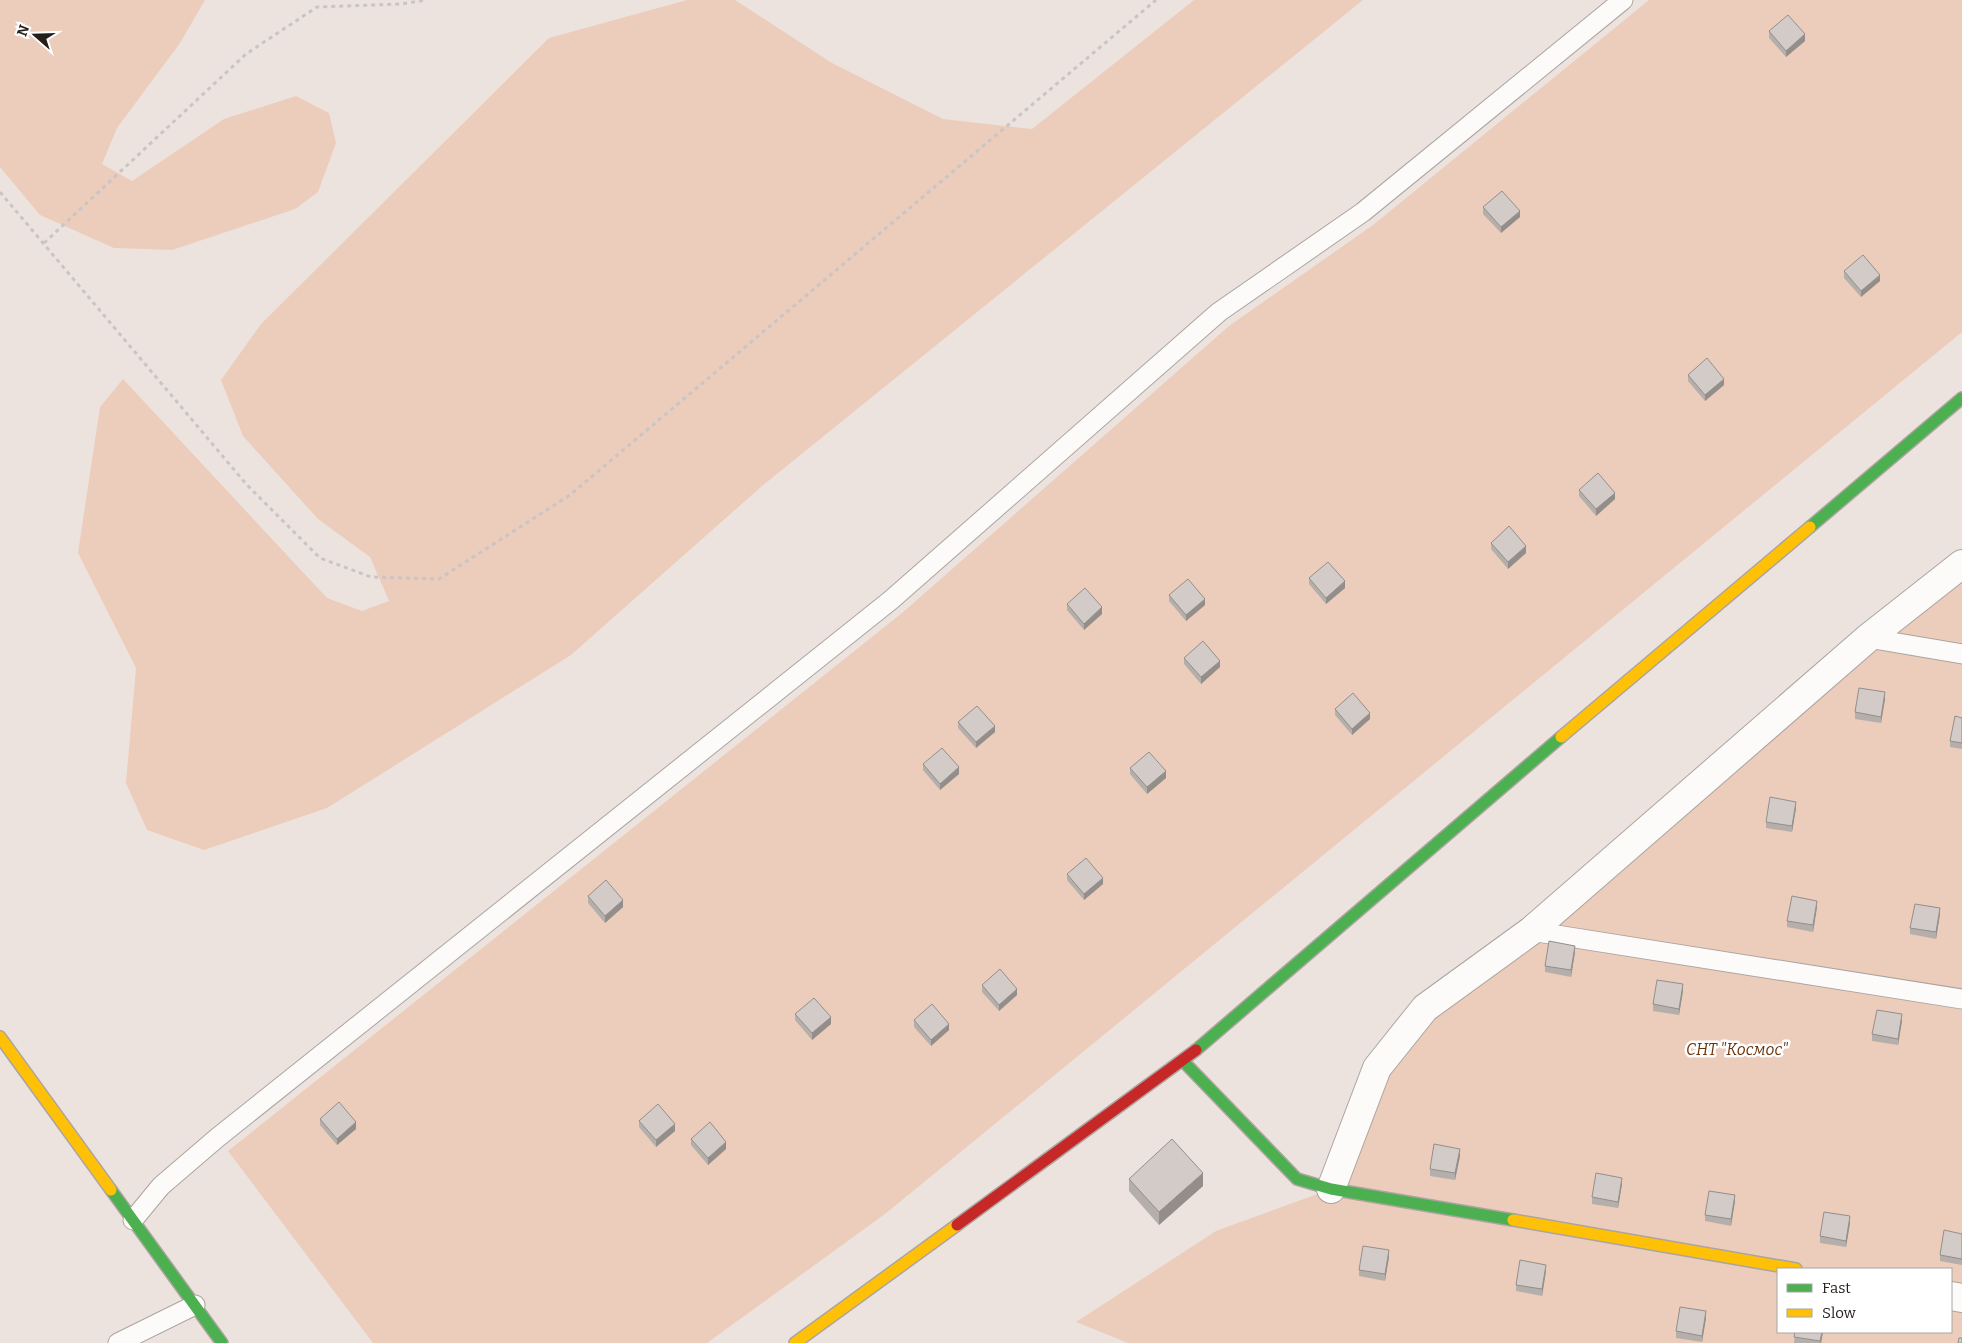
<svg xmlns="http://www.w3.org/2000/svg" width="1962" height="1343" font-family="Bitter,serif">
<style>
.green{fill:#ecccba;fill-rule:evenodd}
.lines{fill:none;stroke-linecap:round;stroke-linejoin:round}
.lane-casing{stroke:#aca4a0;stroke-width:21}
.street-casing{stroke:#aca4a0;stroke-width:30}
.fast-casing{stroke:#aca4a0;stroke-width:14}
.slow-casing{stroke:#aca4a0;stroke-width:14}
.jam-casing{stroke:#aca4a0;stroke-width:14}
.path{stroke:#cac5c4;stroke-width:3;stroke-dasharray:4 4;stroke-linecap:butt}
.lane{stroke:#fcfbfa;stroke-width:19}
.street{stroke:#fcfbfa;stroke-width:28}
.fast{stroke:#4caf50;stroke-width:11}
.slow{stroke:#ffc107;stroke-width:11}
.jam{stroke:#c62828;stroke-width:11}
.wall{fill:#b5afab}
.shaded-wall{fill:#948e8b}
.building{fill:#d3cbc7;stroke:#948e8b}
.labels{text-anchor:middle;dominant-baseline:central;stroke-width:5;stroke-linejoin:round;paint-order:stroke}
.park-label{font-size:16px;font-style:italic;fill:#6c3209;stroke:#fff}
</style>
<rect width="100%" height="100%" fill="#ede3de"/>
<g class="green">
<path d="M0,0H205L180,43L117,128L102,164L132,181L224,119L296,96L329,113L336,143L318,192L295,209L172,250L114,248L40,215L0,167Z"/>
<path d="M687,0H735L832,63L943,119L1032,129L1194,0H1363L762,486L571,655L327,808L204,850L147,830L126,783L136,668L78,553L100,407L123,379L327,598L362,611L389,601L370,557L318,519L243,436L221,380L261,324L549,38Z"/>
<path d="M1649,0H1962V332L885,1214L707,1343H373L228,1151L902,613L1229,326L1373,225Z"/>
<path d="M1962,564V1343H1128L1076,1322L1216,1231L1331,1189L1377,1068L1425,1008ZM1778,1269H1951V1332H1778Z"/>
</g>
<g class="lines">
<g class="lane-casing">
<g id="lane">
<path d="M1868,638L1962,654"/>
<path d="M1531,931L1962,999"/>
<path d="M133,1220L161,1186L217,1138L891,600L1219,312L1363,212L1623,0"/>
<path d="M118,1343L195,1305"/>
</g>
</g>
<g class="street-casing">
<g id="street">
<path d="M1331,1189L1377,1068L1425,1008L1531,931L1868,638L1962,564"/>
<path d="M1951,1296L1962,1298"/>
</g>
</g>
<g class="fast-casing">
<g id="fast">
<path d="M1810,527L1962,398"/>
<path d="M1196,1050L1561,737"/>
<path d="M1183,1061L1297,1179L1331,1189L1513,1220"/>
<path d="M111,1190L222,1343"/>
</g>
</g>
<g class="slow-casing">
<g id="slow">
<path d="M1561,737L1810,527"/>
<path d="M0,1037L111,1190"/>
<path d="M1513,1220L1796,1269"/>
<path d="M795,1343L957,1225"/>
</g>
</g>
<g class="jam-casing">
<path id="jam" d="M957,1225L1196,1050"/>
</g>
<g class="path">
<path d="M0,192L247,485L320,558L371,577L439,579L570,495L1156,0"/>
<path d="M44,243L246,54L317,7L401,4L426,0"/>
</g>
<use href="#lane" class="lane"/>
<use href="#street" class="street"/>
<use href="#fast" class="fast"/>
<use href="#slow" class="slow"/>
<use href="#jam" class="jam"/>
</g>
<g class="wall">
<path d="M1769,31L1805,41L1786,57L1769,38Z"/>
<path d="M1483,207L1520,217L1501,233L1483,214Z"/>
<path d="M1844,271L1880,281L1861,297L1844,278Z"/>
<path d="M1688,375L1724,385L1705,401L1688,381Z"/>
<path d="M1579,490L1615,499L1596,516L1579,496Z"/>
<path d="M1491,543L1526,553L1508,569L1491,549Z"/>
<path d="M1309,578L1345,588L1326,604L1309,584Z"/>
<path d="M1169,595L1205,605L1186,621L1169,601Z"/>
<path d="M1067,604L1102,614L1084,630L1067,610Z"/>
<path d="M1184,658L1220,667L1201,684L1184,664Z"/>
<path d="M1885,699L1881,723L1855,719V712Z"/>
<path d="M1335,709L1370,719L1352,735L1335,715Z"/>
<path d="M1962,718V749L1950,747V741Z"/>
<path d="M958,722L995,732L976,748L958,728Z"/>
<path d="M923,764L959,774L940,790L923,770Z"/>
<path d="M1130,768L1166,778L1147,794L1130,774Z"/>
<path d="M1796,808L1792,832L1766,828V822Z"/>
<path d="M1067,874L1103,884L1084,900L1067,880Z"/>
<path d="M588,896L623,907L605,923L588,903Z"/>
<path d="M1817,907L1813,932L1787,927V921Z"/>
<path d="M1940,914L1936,939L1910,934V928Z"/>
<path d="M1575,952L1571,977L1545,972V966Z"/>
<path d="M982,985L1017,995L999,1011L982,992Z"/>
<path d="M1683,991L1679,1015L1653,1011V1004Z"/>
<path d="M795,1014L831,1024L812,1040L795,1020Z"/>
<path d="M914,1020L949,1030L931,1046L914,1027Z"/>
<path d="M1902,1021L1898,1045L1872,1041V1034Z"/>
<path d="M320,1119L356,1129L337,1145L320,1125Z"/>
<path d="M639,1121L675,1131L656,1147L639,1127Z"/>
<path d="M691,1139L726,1149L708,1165L691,1145Z"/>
<path d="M1460,1156L1455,1180L1430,1176V1169Z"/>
<path d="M1129,1179L1203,1186L1159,1225L1129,1191Z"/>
<path d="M1622,1184L1618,1208L1592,1204V1197Z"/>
<path d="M1735,1201L1731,1226L1705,1221V1215Z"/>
<path d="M1850,1223L1846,1247L1820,1243V1236Z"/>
<path d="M1962,1234V1265L1940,1261V1255Z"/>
<path d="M1389,1257L1385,1281L1359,1276V1270Z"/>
<path d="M1546,1271L1542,1296L1516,1291V1285Z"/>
<path d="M1706,1318L1702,1342L1676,1338V1331Z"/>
<path d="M1795,1332H1823L1821,1343H1794Z"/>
</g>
<g class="shaded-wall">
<path d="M1805,34V41L1786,57V51Z"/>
<path d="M1520,211V217L1501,233V227Z"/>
<path d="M1880,275V281L1861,297V291Z"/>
<path d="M1724,379V385L1705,401V395Z"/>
<path d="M1615,493V499L1596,516V509Z"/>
<path d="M1526,546V553L1508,569V562Z"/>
<path d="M1345,581V588L1326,604V598Z"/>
<path d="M1205,599V605L1186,621V615Z"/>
<path d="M1102,607V614L1084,630V624Z"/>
<path d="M1220,661V667L1201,684V677Z"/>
<path d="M1885,692V699L1881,723V717Z"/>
<path d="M1370,713V719L1352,735V729Z"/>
<path d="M995,726V732L976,748V742Z"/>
<path d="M959,767V774L940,790V784Z"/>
<path d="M1166,771V778L1147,794V787Z"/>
<path d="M1796,802V808L1792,832V826Z"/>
<path d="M1103,878V884L1084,900V894Z"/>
<path d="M623,900V907L605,923V916Z"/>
<path d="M1817,901V907L1813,932V925Z"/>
<path d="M1940,908V914L1936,939V932Z"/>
<path d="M1575,946V952L1571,977V970Z"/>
<path d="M1683,984V991L1679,1015V1009Z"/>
<path d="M1017,989V995L999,1011V1005Z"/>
<path d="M1902,1014V1021L1898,1045V1039Z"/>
<path d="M831,1017V1024L812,1040V1033Z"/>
<path d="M949,1024V1030L931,1046V1040Z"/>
<path d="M356,1122V1129L337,1145V1139Z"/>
<path d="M675,1124V1131L656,1147V1140Z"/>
<path d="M726,1142V1149L708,1165V1158Z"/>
<path d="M1460,1149V1156L1455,1180V1173Z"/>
<path d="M1203,1173V1186L1159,1225V1212Z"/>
<path d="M1622,1178V1184L1618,1208V1202Z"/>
<path d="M1735,1195V1201L1731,1226V1219Z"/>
<path d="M1850,1216V1223L1846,1247V1241Z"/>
<path d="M1389,1250V1257L1385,1281V1274Z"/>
<path d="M1546,1265V1271L1542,1296V1289Z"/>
<path d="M1706,1311V1318L1702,1342V1336Z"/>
<path d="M1822,1332H1823L1821,1343H1820Z"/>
</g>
<g class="building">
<path d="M1788,15L1805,34L1786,51L1769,31Z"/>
<path d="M1502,191L1520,211L1501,227L1483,207Z"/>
<path d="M1863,255L1880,275L1861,291L1844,271Z"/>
<path d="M1707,358L1724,379L1705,395L1688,375Z"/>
<path d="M1598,473L1615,493L1596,509L1579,490Z"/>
<path d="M1509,526L1526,546L1508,562L1491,543Z"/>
<path d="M1328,562L1345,581L1326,598L1309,578Z"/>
<path d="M1188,579L1205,599L1186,615L1169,595Z"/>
<path d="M1085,588L1102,607L1084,624L1067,604Z"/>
<path d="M1203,641L1220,661L1201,677L1184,658Z"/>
<path d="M1859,688L1885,692L1881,717L1855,712Z"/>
<path d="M1353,693L1370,713L1352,729L1335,709Z"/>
<path d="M977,706L995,726L976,742L958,722Z"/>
<path d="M1955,716L1962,718V743L1950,741Z"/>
<path d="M942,748L959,767L940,784L923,764Z"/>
<path d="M1149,752L1166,771L1147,787L1130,768Z"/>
<path d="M1770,797L1796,802L1792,826L1766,822Z"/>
<path d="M1086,858L1103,878L1084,894L1067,874Z"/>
<path d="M606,880L623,900L605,916L588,896Z"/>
<path d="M1792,896L1817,901L1813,925L1787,921Z"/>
<path d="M1915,904L1940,908L1936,932L1910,928Z"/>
<path d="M1549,941L1575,946L1571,970L1545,966Z"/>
<path d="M1000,969L1017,989L999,1005L982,985Z"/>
<path d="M1657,980L1683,984L1679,1009L1653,1004Z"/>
<path d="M814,998L831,1017L812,1033L795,1014Z"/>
<path d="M932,1004L949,1024L931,1040L914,1020Z"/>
<path d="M1877,1010L1902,1014L1898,1039L1872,1034Z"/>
<path d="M339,1102L356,1122L337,1139L320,1119Z"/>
<path d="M658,1104L675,1124L656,1140L639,1121Z"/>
<path d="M710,1122L726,1142L708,1158L691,1139Z"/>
<path d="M1172,1139L1203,1173L1159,1212L1129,1179Z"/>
<path d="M1434,1144L1460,1149L1455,1173L1430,1169Z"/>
<path d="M1596,1173L1622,1178L1618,1202L1592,1197Z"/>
<path d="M1709,1191L1735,1195L1731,1219L1705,1215Z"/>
<path d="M1824,1212L1850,1216L1846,1241L1820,1236Z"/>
<path d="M1944,1230L1962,1234V1259L1940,1255Z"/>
<path d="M1363,1246L1389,1250L1385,1274L1359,1270Z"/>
<path d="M1520,1260L1546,1265L1542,1289L1516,1285Z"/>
<path d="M1680,1307L1706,1311L1702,1336L1676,1331Z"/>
<path d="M1795,1332H1822L1820,1341L1794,1337Z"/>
<path d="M1959,1338H1962V1343H1958Z"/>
</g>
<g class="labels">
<g class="park-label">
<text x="1737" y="1049">СНТ "Космос"</text>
</g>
</g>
<rect x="1777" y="1268" width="175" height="65" fill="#ffffff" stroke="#a8a5a4"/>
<rect x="1787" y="1284" width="25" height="8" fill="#4caf50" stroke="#a8a5a4"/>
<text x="1822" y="1293" font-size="15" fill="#251e1b">Fast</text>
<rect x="1787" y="1309" width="25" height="8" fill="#ffc107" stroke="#a8a5a4"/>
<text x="1822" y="1318" font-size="15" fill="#251e1b">Slow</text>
<g transform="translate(35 35) rotate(290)" stroke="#ffffff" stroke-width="4" paint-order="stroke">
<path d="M0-4L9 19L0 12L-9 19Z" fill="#251e1b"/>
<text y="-8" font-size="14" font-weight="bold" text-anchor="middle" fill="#251e1b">N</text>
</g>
</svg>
